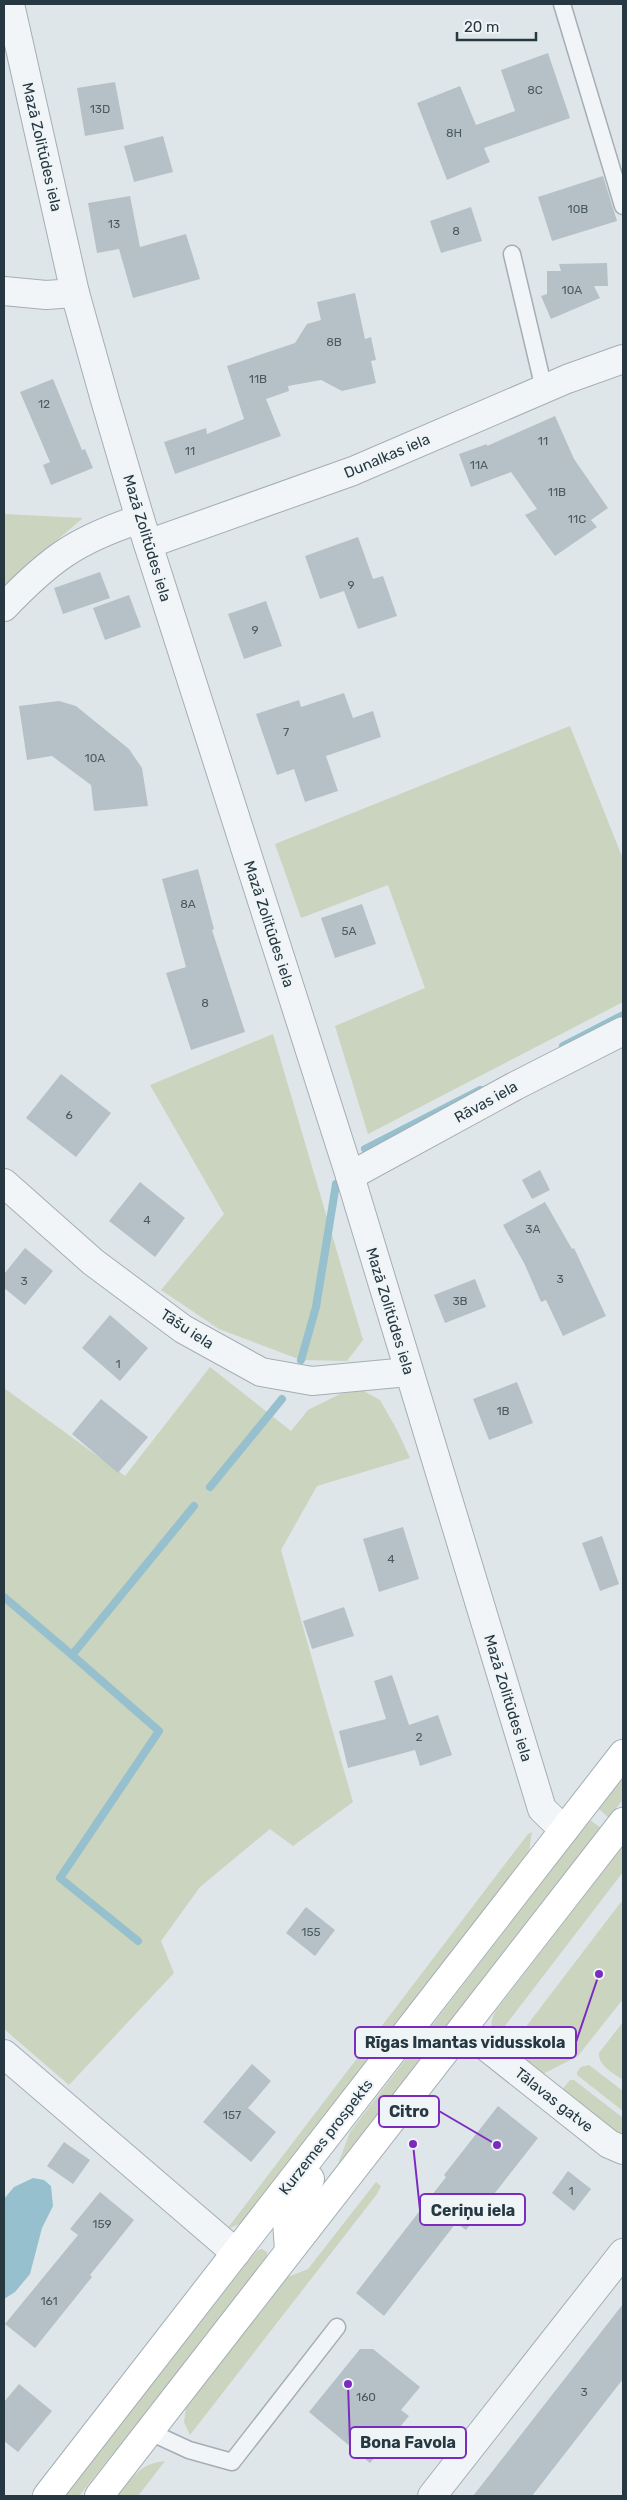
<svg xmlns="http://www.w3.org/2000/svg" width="627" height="2500" font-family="Rubik,sans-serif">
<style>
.green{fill:#cad4bf}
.water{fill:#96c0cd}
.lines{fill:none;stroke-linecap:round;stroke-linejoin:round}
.stream{stroke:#96c0cd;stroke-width:8}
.building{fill:#b6c1c7}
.service-casing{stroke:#a4aeb4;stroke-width:19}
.minor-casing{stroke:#a4aeb4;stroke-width:30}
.secondary-casing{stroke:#a4aeb4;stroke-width:30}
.service{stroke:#f2f5f7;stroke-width:16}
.minor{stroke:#f2f5f7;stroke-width:28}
.secondary{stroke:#fff;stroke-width:28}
.labels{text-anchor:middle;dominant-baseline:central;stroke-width:4.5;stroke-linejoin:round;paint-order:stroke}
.number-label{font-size:12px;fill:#4a5a63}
.street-label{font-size:15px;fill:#263842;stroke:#eff4f7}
.leader{fill:none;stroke:#7b2cbf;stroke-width:2}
.callout-dot{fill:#7b2cbf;stroke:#eff4f7;stroke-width:2}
.callout{fill:#eff4f7;stroke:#7b2cbf;stroke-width:2}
.callout-label{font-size:16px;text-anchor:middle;font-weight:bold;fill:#263842}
</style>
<rect width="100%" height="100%" fill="#dfe6ea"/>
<g class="green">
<path d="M4,514L83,518L4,585Z"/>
<path d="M570,726L623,859V1002L368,1134L335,1026L425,988L388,885L301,918L275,844Z"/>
<path d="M273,1034L363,1340L347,1361L301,1360L219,1329L161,1290L224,1214L150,1085Z"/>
<path d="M210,1367L291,1431L308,1410L340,1394L362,1390L380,1400L397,1430L410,1458L317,1486L281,1550L353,1802L293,1846L270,1829L200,1887L161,1941L174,1973L69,2085L4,2029V1388L125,1476Z"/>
<path d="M623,1778V1799L609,1818L599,1809Z"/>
<path d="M590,1820L601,1828L298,2221L299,2215L338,2164L350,2132Z"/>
<path d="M532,1832L529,1851L522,1861L250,2214L240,2224L227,2229L528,1834Z"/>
<path d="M623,1846V1872L495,2039C490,2027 490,2020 497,2009Z"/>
<path d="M621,1902L623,1904V1999L578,2056L541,2075L509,2049Z"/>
<path d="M623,2022V2080C614,2073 598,2066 599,2053Z"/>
<path d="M589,2065L623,2091V2111L577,2075V2072L581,2067Z"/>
<path d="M570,2080H574L623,2118V2142L561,2091Z"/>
<path d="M376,2182L381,2186L377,2194L190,2435L184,2422L186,2408L288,2277L308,2269Z"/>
<path d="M262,2249L267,2252V2257L242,2291L79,2496H64L251,2258L258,2250Z"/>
<path d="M165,2461L138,2496H118C133,2477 139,2464 165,2461Z"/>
</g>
<path class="water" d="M33,2178L44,2180L51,2186L53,2206L42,2228L30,2274L15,2292L4,2299V2199L14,2187Z"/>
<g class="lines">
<g class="stream">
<path d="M563,1046L623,1015"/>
<path d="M365,1149L480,1090"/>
<path d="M301,1360L316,1307L336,1184"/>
<path d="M210,1487L282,1399"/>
<path d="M4,1597L72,1655"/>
<path d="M138,1941L60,1878L159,1731L72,1655L194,1506"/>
</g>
</g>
<g class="building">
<path d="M548,53L570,118L484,148L490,162L447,180L417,103L460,86L476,125L515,111L501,70Z"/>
<path d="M115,82L124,129L85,136L77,88Z"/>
<path d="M163,136L173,172L134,182L124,146Z"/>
<path d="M603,176L617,221L552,241L538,197Z"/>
<path d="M130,196L140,247L186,234L200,279L133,298L119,249L97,253L88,203Z"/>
<path d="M471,207L482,241L441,253L430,221Z"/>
<path d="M607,263L608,286H594L600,298L551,319L541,296L547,294V271H561L559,264Z"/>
<path d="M355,293L365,339L371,337L376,360L371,361L376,383L342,391L321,380L288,386L289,391L266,399L281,436L175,474L164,442L206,428L207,434L244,419L227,366L295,343L307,324L321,320L317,302Z"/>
<path d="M53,379L82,450L85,449L93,468L51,485L43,465L50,462L20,392Z"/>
<path d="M555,416L574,459L608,508L591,520L597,527L555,556L525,515L537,509L511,472L471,487L459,454L487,444V446Z"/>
<path d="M358,537L373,579L383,576L397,616L358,629L344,591L320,599L305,556Z"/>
<path d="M100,572L110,598L63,614L54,588Z"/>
<path d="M129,595L141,627L105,640L93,608Z"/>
<path d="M266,601L282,646L244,659L228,614Z"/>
<path d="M344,693L353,718L373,711L381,737L326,756L338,791L305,802L294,769L277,775L256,714L299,700L301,707Z"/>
<path d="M59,701L76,706L129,749L142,768L148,806L94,811L91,785L52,756L27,760L19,706Z"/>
<path d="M198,869L214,929L212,930L245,1032L191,1050L166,973L186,967L162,879Z"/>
<path d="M362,904L376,944L335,958L321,918Z"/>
<path d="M61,1074L111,1113L76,1157L26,1118Z"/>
<path d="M540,1170L550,1190L532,1199L522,1180Z"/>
<path d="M140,1182L185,1218L155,1257L109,1221Z"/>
<path d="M545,1202L572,1249L574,1248L606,1316L563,1336L546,1300L541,1302L525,1265L503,1225Z"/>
<path d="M25,1248L53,1271L25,1305L4,1288V1274Z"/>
<path d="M475,1279L486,1307L445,1323L434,1295Z"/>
<path d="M110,1315L148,1348L120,1381L82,1348Z"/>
<path d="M517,1382L533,1423L489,1440L473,1399Z"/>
<path d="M101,1399L148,1437L118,1473L72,1434Z"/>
<path d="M403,1527L419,1579L379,1592L363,1539Z"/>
<path d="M602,1536L619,1584L600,1591L582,1543Z"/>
<path d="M344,1607L354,1636L312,1649L303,1621Z"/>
<path d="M392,1675L409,1725L438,1715L452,1755L420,1766L415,1750L348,1768L339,1731L386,1719L374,1681Z"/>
<path d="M306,1907L335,1930L315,1956L286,1933Z"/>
<path d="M252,2064L271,2081L248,2108L276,2132L251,2162L203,2122Z"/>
<path d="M498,2106L538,2138L466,2230L456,2223L384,2316L356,2293L446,2177L444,2175Z"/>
<path d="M64,2142L90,2160L73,2184L47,2166Z"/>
<path d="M568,2171L591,2189L574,2211L552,2193Z"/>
<path d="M100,2192L134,2220L90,2275L92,2277L35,2348L5,2324L78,2235L70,2229Z"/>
<path d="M623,2304V2379L532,2496H473Z"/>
<path d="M360,2349H373L420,2387L401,2410L409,2416L370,2463L309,2412Z"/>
<path d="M19,2384L52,2411L18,2452L4,2441V2402Z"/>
</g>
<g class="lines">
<g class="service-casing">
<g id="service">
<path d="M562,4L623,206"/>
<path d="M512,254L544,389"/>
<path d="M150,2432L189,2450L232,2462L337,2327"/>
</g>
</g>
<g class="minor-casing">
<g id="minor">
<path d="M10,4L75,293L105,400L140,519L350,1176L542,1809L564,1830"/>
<path d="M4,291L46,295L75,293"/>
<path d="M148,544L353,471L567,379L623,359"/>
<path d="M4,607C50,559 76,540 140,519"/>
<path d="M350,1176L515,1086L623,1031"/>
<path d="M4,1183L93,1262L183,1329L261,1372L312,1381L408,1372"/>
<path d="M464,2029L609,2144L623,2150"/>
<path d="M4,2054L236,2253"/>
<path d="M432,2496L623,2253"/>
</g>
</g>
<g class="secondary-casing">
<g id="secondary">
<path d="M289,2250L287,2221L310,2179"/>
<path d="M47,2496L623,1754"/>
<path d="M99,2496L623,1822"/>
</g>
</g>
<use href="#service" class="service"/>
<use href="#minor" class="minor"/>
<use href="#secondary" class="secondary"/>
</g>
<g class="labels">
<g class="number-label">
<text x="535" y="90">8C</text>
<text x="100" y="109">13D</text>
<text x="454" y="133">8H</text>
<text x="578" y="209">10B</text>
<text x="114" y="224">13</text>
<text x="456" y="231">8</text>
<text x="572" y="290">10A</text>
<text x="334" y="342">8B</text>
<text x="258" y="379">11B</text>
<text x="44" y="404">12</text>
<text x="543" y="441">11</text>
<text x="190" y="451">11</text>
<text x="479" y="465">11A</text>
<text x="557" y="492">11B</text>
<text x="577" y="519">11C</text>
<text x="351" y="585">9</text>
<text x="255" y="630">9</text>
<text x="286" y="732">7</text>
<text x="95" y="758">10A</text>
<text x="188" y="904">8A</text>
<text x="349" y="931">5A</text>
<text x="205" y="1003">8</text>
<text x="69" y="1115">6</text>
<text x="147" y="1220">4</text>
<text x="533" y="1229">3A</text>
<text x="560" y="1279">3</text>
<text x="24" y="1281">3</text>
<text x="460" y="1301">3B</text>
<text x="118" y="1364">1</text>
<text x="503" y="1411">1B</text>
<text x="391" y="1559">4</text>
<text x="419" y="1737">2</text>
<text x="311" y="1932">155</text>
<text x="232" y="2115">157</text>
<text x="571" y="2191">1</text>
<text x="102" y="2224">159</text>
<text x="49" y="2301">161</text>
<text x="584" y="2392">3</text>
<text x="366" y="2397">160</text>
</g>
<g class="street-label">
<text transform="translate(42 147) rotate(77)">Mazā Zolitūdes iela</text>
<text transform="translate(387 456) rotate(-23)">Dunalkas iela</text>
<text transform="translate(147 538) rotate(73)">Mazā Zolitūdes iela</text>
<text transform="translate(269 924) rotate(72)">Mazā Zolitūdes iela</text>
<text transform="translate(486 1102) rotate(-29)">Rāvas iela</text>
<text transform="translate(390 1311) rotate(73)">Mazā Zolitūdes iela</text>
<text transform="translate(187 1329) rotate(33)">Tāšu iela</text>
<text transform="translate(508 1698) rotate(73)">Mazā Zolitūdes iela</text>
<text transform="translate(554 2100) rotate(38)">Tālavas gatve</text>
<text transform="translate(326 2137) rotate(-52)">Kurzemes prospekts</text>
</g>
</g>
<path class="leader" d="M599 1974L576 2042M497 2145L439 2111M413 2144L420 2210M348 2384L350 2443"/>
<g class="callout-dot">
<circle cx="599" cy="1974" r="5"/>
<circle cx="497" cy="2145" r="5"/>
<circle cx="413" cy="2144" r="5"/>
<circle cx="348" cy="2384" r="5"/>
</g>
<g class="callout">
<rect x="355" y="2027" width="221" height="31" rx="5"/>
<rect x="379" y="2096" width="60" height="31" rx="5"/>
<rect x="420" y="2194" width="105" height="31" rx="5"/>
<rect x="350" y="2427" width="116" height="31" rx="5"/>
</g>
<g class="callout-label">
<text x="465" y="2048">Rīgas Imantas vidusskola</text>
<text x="409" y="2117">Citro</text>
<text x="473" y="2216">Ceriņu iela</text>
<text x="408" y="2448">Bona Favola</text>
</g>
<rect width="627" height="2500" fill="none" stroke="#263842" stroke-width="10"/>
<path d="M457 32v8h79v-8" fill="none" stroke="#263842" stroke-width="2.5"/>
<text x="464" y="32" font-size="15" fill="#263842" stroke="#eff4f7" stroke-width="4" paint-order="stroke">20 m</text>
</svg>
